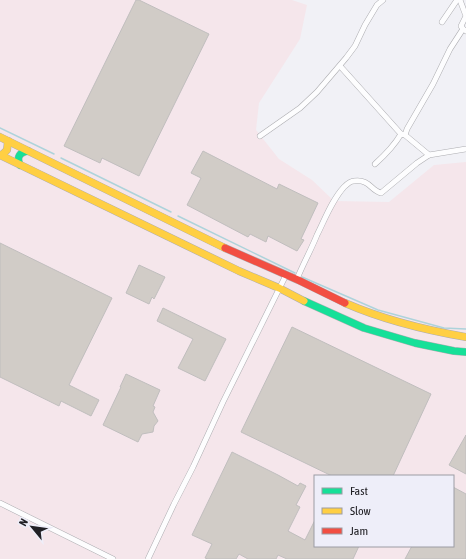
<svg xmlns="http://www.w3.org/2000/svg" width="466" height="559" font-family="'Asap Condensed',sans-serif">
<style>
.industrial{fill:#f5e6eb;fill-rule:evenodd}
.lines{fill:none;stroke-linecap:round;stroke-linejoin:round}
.stream{stroke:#add3db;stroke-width:1.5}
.building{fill:#d1ccc7;stroke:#c0bebe}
.street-casing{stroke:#adadb1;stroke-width:6}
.fast-casing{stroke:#adadb1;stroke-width:8}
.slow-casing{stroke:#adadb1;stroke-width:8}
.jam-casing{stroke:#adadb1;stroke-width:8}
.street{stroke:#fdfdfe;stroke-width:5}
.fast{stroke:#16e098;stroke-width:7}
.slow{stroke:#ffcf43;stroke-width:7}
.jam{stroke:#f24e42;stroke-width:7}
</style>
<rect width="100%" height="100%" fill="#f1f1f6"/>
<path class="industrial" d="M0,0H292L307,5L300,39L259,103L256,130L279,159L312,180L334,201L389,202L434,165L466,162V559H0ZM315,476H453V546H315Z"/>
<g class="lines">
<g class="stream">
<path d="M0,128L54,154"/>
<path d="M61,158L171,212"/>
<path d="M178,216L295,273"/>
<path d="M302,277L378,310L444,328L466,329"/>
</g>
</g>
<g class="building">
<path d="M136,0H139L209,34L139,176L102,158L100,163L64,146Z"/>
<path d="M203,151L277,189L279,184L318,203L301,239L304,240L297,251L268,236L266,242L250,234L248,237L187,205L201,178L191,173Z"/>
<path d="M0,243L112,298L69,385L99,400L91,416L61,401L59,406L0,377Z"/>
<path d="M139,265L165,277L154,299L152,297L149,304L126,293Z"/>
<path d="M163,308L226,339L205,381L178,368L193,339L157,321Z"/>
<path d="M292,327L431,394L393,476H332L241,432Z"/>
<path d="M126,374L160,390L153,406L155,407L153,412L158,421L154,426L153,432L142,434L138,442L103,425L121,387H120Z"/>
<path d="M466,435V474L449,465Z"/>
<path d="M232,452L278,475L298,486L300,483L306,486L296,505L300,507L288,531L305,540L315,520V546H359L353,559H287L278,555L276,559H248L239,554L236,559H208L205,558L212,544L192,535Z"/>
<path d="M453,487L466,494V559H405L412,546H453Z"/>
</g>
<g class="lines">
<g class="street-casing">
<g id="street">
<path d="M460,0L466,16L461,26L463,29L466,31"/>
<path d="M442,22L457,0"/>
<path d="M340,66L401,134"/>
<path d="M405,135L407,129L433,84L450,49L463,29"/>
<path d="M260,136L300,108L317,92L346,58L355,46L365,25L377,5L383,0"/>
<path d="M375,164C385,155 394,146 401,134L405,135L429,155"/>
<path d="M297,279C303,264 311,250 317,235C325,219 332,200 344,187C347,184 350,181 354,181C370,179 370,190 381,193L417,163L429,155L466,149"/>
<path d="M0,503L113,559"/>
<path d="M148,559L174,504L193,467L223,402L286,275"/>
</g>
</g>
<g class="fast-casing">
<g id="fast">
<path d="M20,165C16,157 20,152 28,151"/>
<path d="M304,301L364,328L415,343L454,351L466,352"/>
</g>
</g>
<g class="slow-casing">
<g id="slow">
<path d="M0,137L225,248"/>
<path d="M0,155L239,271L279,288L304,301"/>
<path d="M2,155L7,150L8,141"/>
<path d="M345,303C384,320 425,330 466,337"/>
</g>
</g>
<g class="jam-casing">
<path id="jam" d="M225,248L298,280L345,303"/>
</g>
<use href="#street" class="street"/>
<use href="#fast" class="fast"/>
<use href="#slow" class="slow"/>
<use href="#jam" class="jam"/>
</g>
<rect x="314" y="475" width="140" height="72" fill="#eeeef9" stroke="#9c9ca4"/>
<rect x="322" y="488" width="20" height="6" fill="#16e098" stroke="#9c9ca4"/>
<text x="350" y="495" font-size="12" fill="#212025">Fast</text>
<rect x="322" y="508" width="20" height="6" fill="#ffcf43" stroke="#9c9ca4"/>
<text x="350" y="515" font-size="12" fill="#212025">Slow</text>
<rect x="322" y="528" width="20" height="6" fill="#f24e42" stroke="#9c9ca4"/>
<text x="350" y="535" font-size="12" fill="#212025">Jam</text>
<g transform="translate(32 527) rotate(299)" stroke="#eeeef9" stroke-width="3" paint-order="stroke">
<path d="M0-3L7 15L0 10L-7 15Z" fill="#212025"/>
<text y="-6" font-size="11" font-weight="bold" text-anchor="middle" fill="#212025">N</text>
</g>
</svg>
